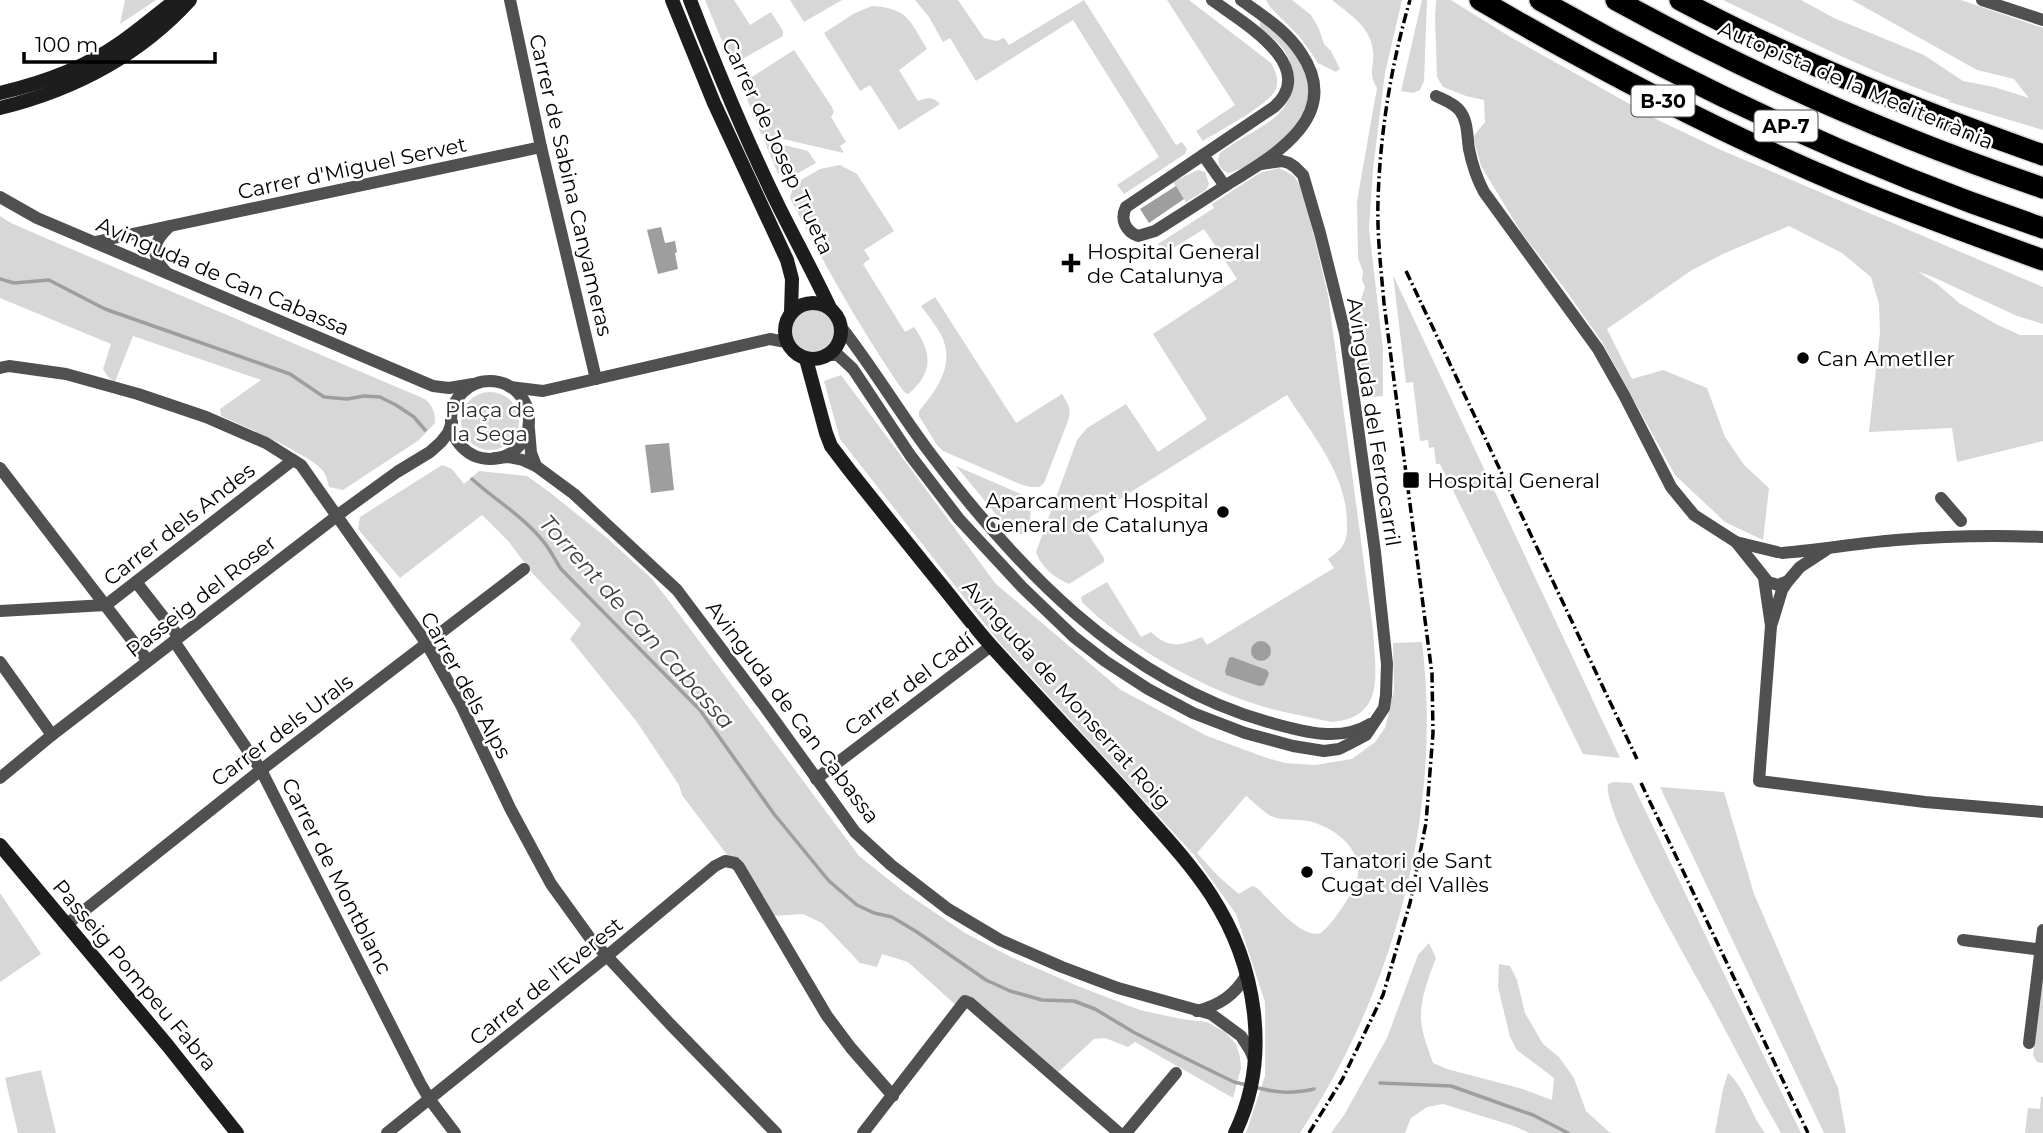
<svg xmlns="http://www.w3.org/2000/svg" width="2043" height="1133" font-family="Montserrat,sans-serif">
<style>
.green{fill:#d7d7d7;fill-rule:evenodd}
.water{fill:#9e9e9e}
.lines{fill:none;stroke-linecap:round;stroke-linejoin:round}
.stream{stroke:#9e9e9e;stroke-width:3.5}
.highway-casing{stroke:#dbdbdb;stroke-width:24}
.street{stroke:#505050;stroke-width:12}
.secondary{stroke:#1d1d1d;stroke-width:14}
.highway{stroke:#000;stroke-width:21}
.rail{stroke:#000;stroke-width:3.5;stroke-dasharray:10 3.5 2 3.5;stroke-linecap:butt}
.poi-dot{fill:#000;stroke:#fff;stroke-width:2.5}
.labels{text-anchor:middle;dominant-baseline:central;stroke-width:5;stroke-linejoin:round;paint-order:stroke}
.shield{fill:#fff;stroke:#4c4c4c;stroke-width:2}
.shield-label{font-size:19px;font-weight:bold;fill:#000}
.street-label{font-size:21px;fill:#000;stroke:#fff}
.poi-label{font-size:21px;fill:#000;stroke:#fff;text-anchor:start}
.park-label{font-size:21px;fill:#2e2e2e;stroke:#fff}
.water-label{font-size:23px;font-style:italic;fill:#3f3f3f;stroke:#fff}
</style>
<rect width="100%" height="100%" fill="#fff"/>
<g class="green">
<path d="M125,0H156L120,24Z"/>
<path d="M705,0H734L750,25L771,12L783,31V36L732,65Z"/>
<path d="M790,0H842L804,22Z"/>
<path d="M915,0H958L984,38L996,41L1004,38L1009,45L1084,0L1176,145L1182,142L1187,149L1185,154L1124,194L1117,185L1159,157L1073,20L976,81L950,38L943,42L929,17Z"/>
<path d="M1167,0H1189L1271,63C1276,71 1279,80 1276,89C1269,105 1219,131 1203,141L1196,131L1235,105Z"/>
<path d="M1266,0H1292L1311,15L1319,29L1324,44L1331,51L1340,69L1336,72L1318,63L1300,37L1270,7Z"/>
<path d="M1332,0H1402L1385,73L1373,169L1369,229L1383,349V396L1362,398L1358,363L1364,357L1358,309L1365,287L1362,280L1363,272L1358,258L1357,201L1377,88C1367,71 1375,68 1373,50C1370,26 1349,14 1332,0Z"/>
<path d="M1422,0H1427L1424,81L1420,90L1413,93L1401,91Z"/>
<path d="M1436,0H1451L1512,38L1660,121L1721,150L2043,287V324L2017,316L1933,277L1917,271L1937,284L1959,303L1998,325L2020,335H2043V441L1957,462L1952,428L1869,432L1880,332L1879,304L1871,277L1842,253L1789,226L1725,253L1692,270L1607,329L1632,379L1663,370L1707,388L1725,437L1744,465L1769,488L1763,540L1725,522L1675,475L1602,342L1565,289L1521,232L1481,166L1473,137L1485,122L1484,100L1466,96L1443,87L1437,77L1435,16Z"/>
<path d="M1723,0H1801L1834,18L1924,55L1963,81L1994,87L2029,98L2014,79L1977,70L1852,0H1961L2043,28V130L1946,101H1952C1873,74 1798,36 1723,0Z"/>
<path d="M872,6C908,8 910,21 927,49L899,70L918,101C928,97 933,97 940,104L899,130L870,85L860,91L824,33L855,13Z"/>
<path d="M1260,21C1269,28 1280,36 1289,45C1294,50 1297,57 1300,63C1321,101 1298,133 1266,153C1254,161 1242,170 1228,173C1219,169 1216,162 1220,153C1237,140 1258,131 1274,118C1298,98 1300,65 1277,42C1272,37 1265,33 1260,29Z"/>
<path d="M794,50L832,107L834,112L831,117L846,142L840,146L844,153L761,134L741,84Z"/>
<path d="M764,140L808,151L816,163L793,176L788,168L778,174Z"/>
<path d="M840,165L857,174L894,231L864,250L870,259L863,264L905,332L914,327C932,352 934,373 908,394L904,392C861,330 825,266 790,198L794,184L820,169Z"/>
<path d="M1279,168L1294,176L1299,184L1306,203L1328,295L1373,630C1375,671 1387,718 1331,722C1305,716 1278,712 1252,703C1199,686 1121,642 1082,602L1081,597L1107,582L1141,637L1151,632C1169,649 1180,646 1202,637L1207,645L1334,568L1328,559C1332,556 1338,552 1341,548C1346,542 1347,535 1347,528C1349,477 1313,436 1287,395L1081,523L1104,558V562L1069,584C1053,577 1042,568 1036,552L1077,440L1087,428L1126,404L1158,452L1207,419L1153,334L1237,279L1204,229L1164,254L1158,244L1214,208L1212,204L1260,173Z"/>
<path d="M1198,170L1205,172L1209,184L1206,190L1186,202L1173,182Z"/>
<path d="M0,216L11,223L50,240L425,399C433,406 435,413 435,423L419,440L343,490L329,487C328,482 326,475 323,471C313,456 242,425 221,416L220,409L261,380L133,336L115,382L109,378L103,369L111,344L0,298Z"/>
<path d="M1393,275L1620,758L1583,754L1440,464H1436L1434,447L1429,448L1428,440L1420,441L1413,382L1406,383Z"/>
<path d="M935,297L1016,423L1062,394C1068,404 1072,409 1068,421L1044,483L1039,487H1030L1020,484L943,451L937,445L919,416V411C936,391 954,367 943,339C938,327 928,316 921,306Z"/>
<circle cx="813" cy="331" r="22"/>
<path d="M841,375L996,584L1121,690L1207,736L1267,758L1285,763L1315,765L1352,759L1375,742L1385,728L1394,690L1393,643L1422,642C1443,813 1394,990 1300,1133H1246L1265,1076V1002L1236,914L1194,855L999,642L840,439L824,381ZM1246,796C1254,802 1262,811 1271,816C1279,821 1297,819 1308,821C1339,828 1371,856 1353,890C1345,904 1333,923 1321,933C1300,939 1272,901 1257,888L1252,886L1239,894L1219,877L1197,853Z"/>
<circle cx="490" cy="421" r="29"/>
<path d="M442,465L452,469L464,484L479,471L527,476L548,491L607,538L652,579L676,610L859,856L903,891L965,933L1011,957L1080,987L1140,1010L1181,1019L1207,1022L1225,1032L1236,1044L1240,1057L1241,1068L1233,1098L1135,1042L1128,1047L1105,1038L1094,1039L1054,1076L970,1003L959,1008L908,962L882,954L877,967L860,963L822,923L803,914L773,916L682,795L679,785L637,722L570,639L581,624L533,574L509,542L482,515L400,578L358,529L360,517Z"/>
<path d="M956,466L1023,495C1033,507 1033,521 1023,534H1014L1008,529Z"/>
<path d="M1614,782L1632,783L1801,1133H1781C1755,1088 1732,1042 1707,996C1689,963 1602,812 1608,784Z"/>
<path d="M1660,787L1724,792L1754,894L1838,1088L1846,1133H1824Z"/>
<path d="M0,893L41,954L0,982Z"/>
<path d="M1429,943L1436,958C1429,976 1420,999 1421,1019C1422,1034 1428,1049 1433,1063L1447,1069L1523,1089L1552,1100L1554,1078L1517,1050L1510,1037L1498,987L1499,964L1510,966L1517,980L1525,1013L1543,1044L1559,1057L1574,1078L1586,1111L1609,1132L1612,1133H1529L1514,1126L1443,1104L1427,1107L1411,1118L1405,1133H1331L1344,1115L1387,1038L1418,955Z"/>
<path d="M2043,968V1063L2037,1062L2033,1055Z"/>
<path d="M41,1070L56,1133H18L5,1078Z"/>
<path d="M1728,1073C1746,1089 1750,1114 1765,1133H1715L1723,1089Z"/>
<path d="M2041,1097H2043V1133H2025L2028,1108L2040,1109Z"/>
</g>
<g class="water">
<path d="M1176,186L1184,199L1149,223L1140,209Z"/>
<path d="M661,227L665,243L675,241L677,252L675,253L678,269L658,274L647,230Z"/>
<path d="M669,443L674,490L651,493L645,445Z"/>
<circle cx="1261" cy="651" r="10"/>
<path d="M1232,657L1267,670L1269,674L1264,685L1259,686L1226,675L1225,671L1229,658Z"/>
</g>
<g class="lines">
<g class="stream">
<path d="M0,279L14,283L49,280L105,309L290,374L324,397L347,399L364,396L380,397L396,405L414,417L425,430"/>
<path d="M472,479C495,500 523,516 543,541C550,549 555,560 561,569L700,710L774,814L829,881L857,905L874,913L892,917L917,932L986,980L1010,991L1042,1000L1074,1001L1095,1009L1135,1033L1187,1059L1234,1082L1247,1085"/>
<path d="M1380,1083L1451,1086L1533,1115L1568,1133"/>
<path d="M1254,1087C1277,1093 1291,1094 1314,1089"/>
</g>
<g class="highway-casing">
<g id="highway">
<path d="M1480,0C1598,69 1719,132 1845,185C1910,212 1977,236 2043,260"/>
<path d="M1540,0C1700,91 1868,169 2043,228"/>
<path d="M1616,0C1752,75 1896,138 2043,188"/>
<path d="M1680,0C1796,62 1919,111 2043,155"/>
</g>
</g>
<g class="street">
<path d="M510,0L541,147L596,379"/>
<path d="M1212,0C1242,22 1320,66 1274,107L1126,207C1120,219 1125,231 1138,236L1155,231C1180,215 1204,200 1228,184C1274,156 1344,116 1301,53C1286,30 1263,16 1241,0"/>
<path d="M1982,0L2043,20"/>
<path d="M1436,96C1444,100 1454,103 1460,111C1468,121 1467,137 1469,149C1472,164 1477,179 1484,192L1598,349L1624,395L1671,487L1694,515L1736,542L1777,552"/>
<path d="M1203,155L1225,186"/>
<path d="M0,197L37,218L433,386L449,388L473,384"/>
<path d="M95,242L541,147"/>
<path d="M166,272C149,254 153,242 170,226"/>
<path d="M841,327C872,366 897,409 927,449C1015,566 1122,681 1268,722C1301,731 1339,743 1370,724"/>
<path d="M828,355H838L853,369L910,455L959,519L1022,587L1074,637L1105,661L1148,689L1193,713L1245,733L1293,746L1324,751L1339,749L1349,744L1366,735L1384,708L1386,695L1387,664L1375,552L1345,333L1320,233L1303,175L1295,167L1289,163L1282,161L1261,164"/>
<path d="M0,368L9,366L66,374L138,394L206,417L266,443L301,465L427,644L461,705L510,808L551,884L590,938L670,1024L776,1133"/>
<circle cx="490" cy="420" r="39"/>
<path d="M510,387L543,391L770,339L786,342"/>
<path d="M529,429L531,453L536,466"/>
<path d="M495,458L509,457L523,460L536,466L574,494L677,590L765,707L855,832L891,865L948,909L1000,940L1062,967L1118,988L1211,1014L1241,1036L1250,1050L1255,1062"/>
<path d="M0,468L148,661"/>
<path d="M1941,498L1961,521"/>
<path d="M1736,542L1768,582L1778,585L1788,581L1800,567L1826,550"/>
<path d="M1782,553C1820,550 1858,543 1896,540C1945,536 1994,535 2043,537"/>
<path d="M1764,578L1771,626L1759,781L1925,802L2043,812"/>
<path d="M136,582L179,637"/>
<path d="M0,611L106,605L293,460"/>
<path d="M1772,623L1782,590L1788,581"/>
<path d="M174,641L261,770L420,1083L430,1100L455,1133"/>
<path d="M0,662L52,735"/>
<path d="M0,778L52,735L346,509L397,472L430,452L441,442L448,433L452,422"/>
<path d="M816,779L991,646"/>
<path d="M66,925L261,770L524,569"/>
<path d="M1963,940L2043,950"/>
<path d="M1197,1011C1220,1005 1235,995 1247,974"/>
<path d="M2029,1043L2043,930"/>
<path d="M387,1133L607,956L715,866L725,861L735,863L739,867L827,1016L851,1048L893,1096"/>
<path d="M863,1133L965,1001L970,1003L1119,1133"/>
<path d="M1126,1133L1176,1073"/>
</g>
<g class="secondary">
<path d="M672,0L714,103L787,260L792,279L791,313"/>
<path d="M690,0C717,70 746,140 779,207C796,241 814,274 830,308"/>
<path d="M0,93C42,83 85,68 120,43C139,30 157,14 176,0"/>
<path d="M0,108C73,90 139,56 190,0"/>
<circle cx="813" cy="331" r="28"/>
<path d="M806,359L826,433L831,446L850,471C881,510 912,549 943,587C960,608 976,629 994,649C1039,699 1085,747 1130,797C1158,829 1188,860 1211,895C1256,964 1272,1057 1235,1133"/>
<path d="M0,845L168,1046L237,1133"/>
</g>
<use href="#highway" class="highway"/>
<g class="rail">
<path d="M1406,271L1637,759"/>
<path d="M1641,783L1808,1133"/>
<path d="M1309,1133L1342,1080L1383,995L1410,903L1426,823L1433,733L1432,674L1384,303C1381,269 1377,236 1378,201C1380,133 1391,65 1410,0"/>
</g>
</g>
<g class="poi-dot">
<path d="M1067.5 252.5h7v7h7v7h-7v7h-7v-7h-7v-7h7z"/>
<circle cx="1803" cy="358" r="7"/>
<rect x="1402" y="471" width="18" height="18" rx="3.5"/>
<circle cx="1223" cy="512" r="7"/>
<circle cx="1307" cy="872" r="7"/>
</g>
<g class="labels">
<g class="shield">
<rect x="1631.5" y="85.5" width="63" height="31" rx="5"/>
<rect x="1754.5" y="110.5" width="63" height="31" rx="5"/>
</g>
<g class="shield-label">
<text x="1663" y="101">B-30</text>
<text x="1786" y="126">AP-7</text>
</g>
<g class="street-label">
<text transform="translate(1856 85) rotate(23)">Autopista de la Mediterrània</text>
<text transform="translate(778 146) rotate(65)">Carrer de Josep Trueta</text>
<text transform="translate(352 168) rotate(-12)">Carrer d'Miguel Servet</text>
<text transform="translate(571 185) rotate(77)">Carrer de Sabina Canyameras</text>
<text transform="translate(223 276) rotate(23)">Avinguda de Can Cabassa</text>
<text transform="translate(1374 422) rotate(81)">Avinguda del Ferrocarril</text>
<text transform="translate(179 524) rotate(-38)">Carrer dels Andes</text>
<text transform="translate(201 596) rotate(-38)">Passeig del Roser</text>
<text transform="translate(909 684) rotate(-37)">Carrer del Cadí</text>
<text transform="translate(466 685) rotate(61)">Carrer dels Alps</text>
<text transform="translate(1067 694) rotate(48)">Avinguda de Monserrat Roig</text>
<text transform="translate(793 712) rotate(53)">Avinguda de Can Cabassa</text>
<text transform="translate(282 730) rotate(-37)">Carrer dels Urals</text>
<text transform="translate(337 876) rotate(63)">Carrer de Montblanc</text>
<text transform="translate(135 975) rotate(50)">Passeig Pompeu Fabra</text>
<text transform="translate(546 981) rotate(-39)">Carrer de l'Everest</text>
</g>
<g class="poi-label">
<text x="1087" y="251">Hospital General<tspan x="1087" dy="24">de Catalunya</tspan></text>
<text x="1817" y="358">Can Ametller</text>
<text x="1427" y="480">Hospital General</text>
<text x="1209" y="500" text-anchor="end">Aparcament Hospital<tspan x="1209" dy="24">General de Catalunya</tspan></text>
<text x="1321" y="860">Tanatori de Sant<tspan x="1321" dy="24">Cugat del Vallès</tspan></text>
</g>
<g class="park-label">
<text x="490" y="409">Plaça de<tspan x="490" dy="24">la Sega</tspan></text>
</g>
<g class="water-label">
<text transform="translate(637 622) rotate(48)">Torrent de Can Cabassa</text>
</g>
</g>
<path d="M24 52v10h191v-10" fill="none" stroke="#000000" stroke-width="3.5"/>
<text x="35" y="52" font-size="21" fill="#000000" stroke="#ffffff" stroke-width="5" paint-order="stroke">100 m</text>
</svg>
